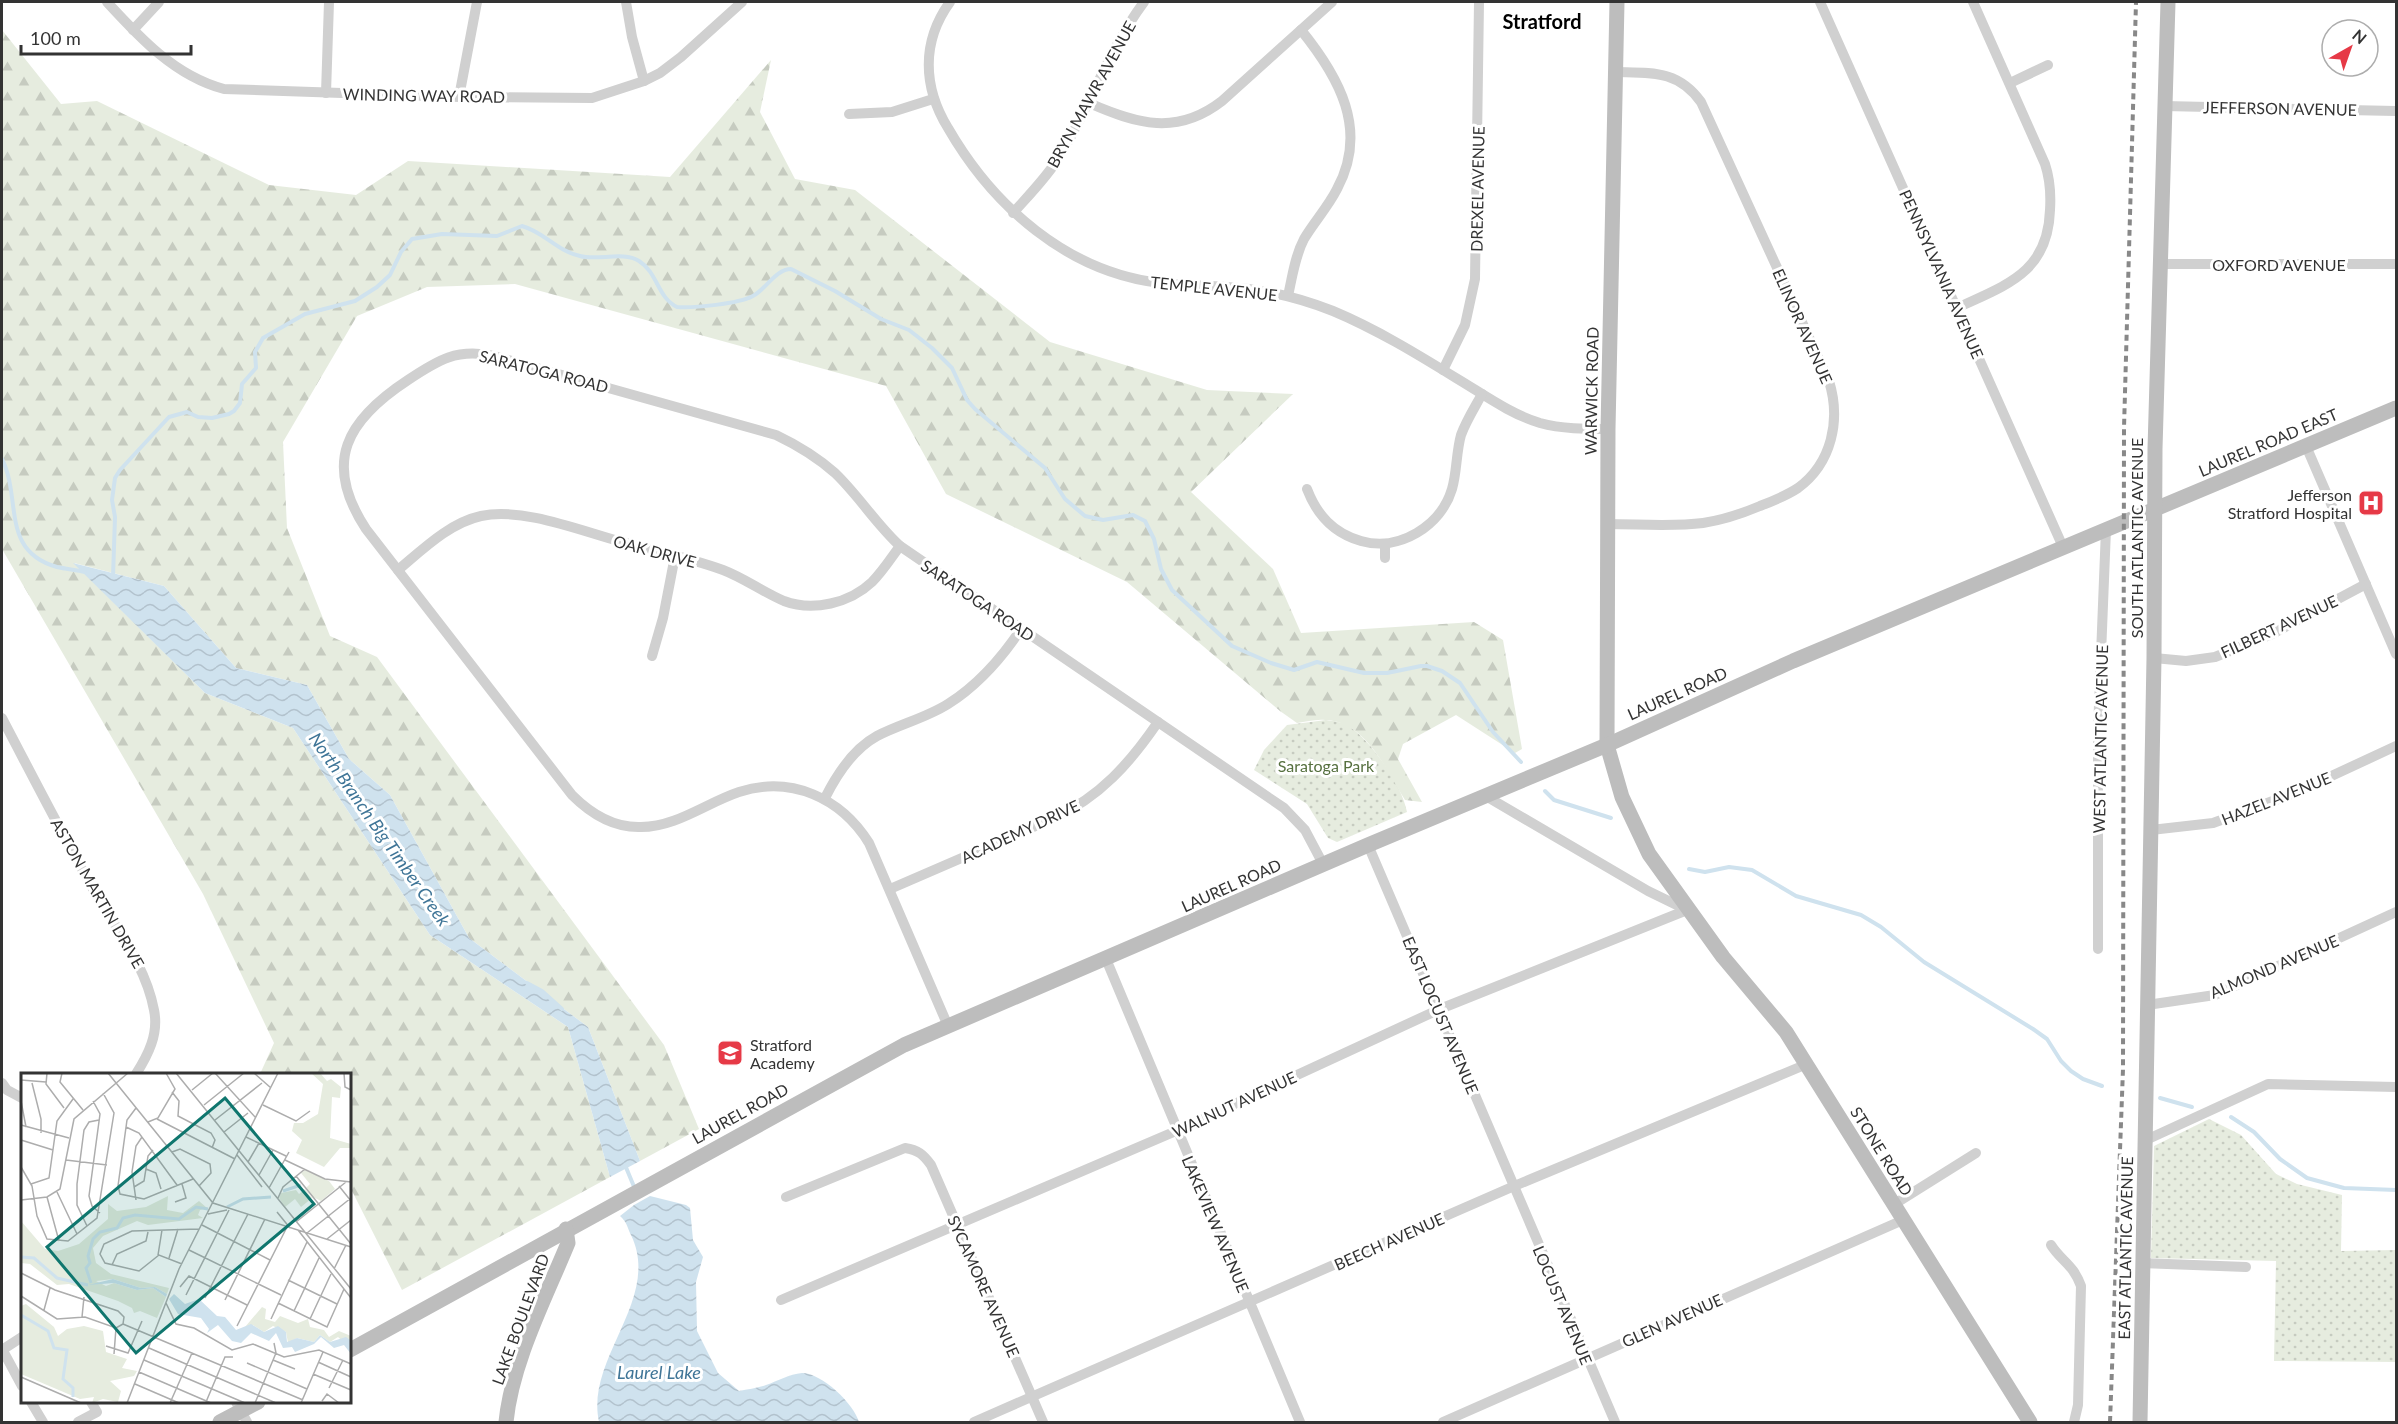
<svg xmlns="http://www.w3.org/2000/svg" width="2398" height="1424" font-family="Lato,sans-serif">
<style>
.grass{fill:url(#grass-dots)}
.forest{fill:url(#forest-firs)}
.water{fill:url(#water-waves)}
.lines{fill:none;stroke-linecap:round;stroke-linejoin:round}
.stream{stroke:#cfe2ee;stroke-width:4}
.street{stroke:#d0d0d0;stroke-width:10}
.secondary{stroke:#bdbdbd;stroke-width:15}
.rail{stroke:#888;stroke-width:4;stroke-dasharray:6 4.5;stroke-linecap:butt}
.labels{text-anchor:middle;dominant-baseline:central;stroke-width:6;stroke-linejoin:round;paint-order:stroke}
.street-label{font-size:16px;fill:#333;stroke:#fff}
.poi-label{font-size:16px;fill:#333;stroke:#fff;text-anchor:end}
.park-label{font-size:16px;fill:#56703f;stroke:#fff}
.water-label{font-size:18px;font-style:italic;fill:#3f7597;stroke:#fff}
.quarter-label{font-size:20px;font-weight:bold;fill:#000;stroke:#fff}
.inset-river{fill:none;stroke:#cfe2ee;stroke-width:3}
.inset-road{fill:none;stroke:#adadad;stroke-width:1.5}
.view{fill:#0f766e;fill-opacity:0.15;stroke:#0f766e;stroke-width:3}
.inset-edge{fill:none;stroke:#333;stroke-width:3}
</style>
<defs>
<pattern id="grass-dots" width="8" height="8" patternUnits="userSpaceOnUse" patternTransform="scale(1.5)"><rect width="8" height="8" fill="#e6ecdf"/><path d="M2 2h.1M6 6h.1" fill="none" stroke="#c6cbc0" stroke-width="1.8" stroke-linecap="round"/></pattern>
<pattern id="forest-firs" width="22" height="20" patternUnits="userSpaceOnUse" patternTransform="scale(1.5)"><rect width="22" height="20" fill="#e6ecdf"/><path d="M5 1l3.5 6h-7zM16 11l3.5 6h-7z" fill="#c6cbc0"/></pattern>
<pattern id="water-waves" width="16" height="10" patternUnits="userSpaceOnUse" patternTransform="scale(1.5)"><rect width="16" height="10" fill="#cfe2ee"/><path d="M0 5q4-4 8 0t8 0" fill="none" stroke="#b2c2cd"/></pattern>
</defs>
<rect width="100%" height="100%" fill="#fff"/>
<g class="grass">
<path d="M1326,720C1333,721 1343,722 1349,726C1372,742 1402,785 1407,812L1337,842L1328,838L1307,804L1254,770L1264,750L1287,725Z"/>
<path d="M2209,1119L2241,1135L2276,1174L2297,1184L2342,1195L2341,1251L2396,1250V1362L2274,1361L2276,1261L2151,1258L2154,1146Z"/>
</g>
<path class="forest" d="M2,30L61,104L97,101L269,185L356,195L408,161L670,177L771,60L760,112L795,179L855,190L1050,342L1207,390L1293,394L1191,492L1273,569L1301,633L1474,622L1503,640L1522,749L1515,753L1456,715L1403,744L1398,759L1422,802L1405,800C1386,770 1366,721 1325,720C1316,719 1306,722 1297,723L1280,711L1127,582L946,494L886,386L515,284L427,287L357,316L283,442L287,528L330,636L377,657L664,1045L699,1129L640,1161L588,1027L469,938L390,795L349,759L307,685L236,668L164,586L74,563L205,693L293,728L430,935L568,1027L610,1177L402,1290L350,1187V1074H260L274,1043L203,894L2,549Z"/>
<g class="water">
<path d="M73,563L164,586L236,668L307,685L349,759L390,795L469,938L588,1027L640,1161L610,1177L568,1027L430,935L293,728L205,693Z"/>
<path d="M650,1196L686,1205L690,1208L693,1240L703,1257L696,1282L697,1331L718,1373L739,1391C748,1389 758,1388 766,1385C778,1381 789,1374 802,1373C822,1373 854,1404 859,1422H599C585,1358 662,1299 631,1235C627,1227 627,1222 620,1216L634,1205Z"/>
</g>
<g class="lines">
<g class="stream">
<path d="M2,459C22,499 0,551 57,567C66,569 76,570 85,572"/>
<path d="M113,577L115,517L112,500L115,478L120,470L169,417L187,412L198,417L212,418L229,414L234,411L240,403L242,384L256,368L255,352L263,338L305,314L355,301L377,287L390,275L401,252L412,239L442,234L497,236L522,226C544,232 557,251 580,256C598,261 623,251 639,261C658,273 657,297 677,307C694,308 738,304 753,296C766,289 776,269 791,269L835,291L881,319L909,330L932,348L952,368L967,400L975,409L1045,468L1065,499L1085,516L1103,520L1133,515L1145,521L1154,539L1161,569L1172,590L1232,646L1271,663L1294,670L1317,662L1364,673H1387L1421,666H1427L1442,671L1460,683L1493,732L1521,762"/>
<path d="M1545,791L1554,800L1611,818"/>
<path d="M1689,869L1705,872L1729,867L1752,870L1796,896L1861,915L1881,927L1924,962L2033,1029L2047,1039L2061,1061L2071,1071L2083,1079L2102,1086"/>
<path d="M527,983L542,991L562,1009"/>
<path d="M2160,1098L2192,1107"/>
<path d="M2231,1117L2254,1132L2280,1159L2307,1178L2344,1188L2396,1190"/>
<path d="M625,1165L635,1189"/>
</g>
<g class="street">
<path d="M107,2C140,38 175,76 224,89L459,97L592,98L644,81L660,73L681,57L742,2"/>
<path d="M626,2L632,37L644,81"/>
<path d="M950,2C921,42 923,87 948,128C993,206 1067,272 1160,283C1182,286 1205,285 1227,287C1263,289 1300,298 1333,311C1376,329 1417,354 1456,378C1483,394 1510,414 1540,423C1562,429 1585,429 1608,429"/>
<path d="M1820,2L2063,547"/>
<path d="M133,30L159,2"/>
<path d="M2010,83L2048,65"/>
<path d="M326,93L329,2"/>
<path d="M459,97L477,2"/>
<path d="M1089,103C1137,124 1177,136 1222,101L1332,2"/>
<path d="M2164,106L2396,111"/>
<path d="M849,114L892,112L933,99"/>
<path d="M1013,213C1029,195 1047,177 1060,156C1090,106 1109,49 1144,2"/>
<path d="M2161,264H2396"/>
<path d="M1288,296C1292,278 1295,256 1304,239C1314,222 1328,207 1337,189C1369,130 1339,77 1301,30"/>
<path d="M1957,308C2006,285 2048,273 2050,210C2051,194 2050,179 2045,164L1973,2"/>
<path d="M1443,370L1465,325L1475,279L1479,2"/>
<path d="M2306,446L2396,654"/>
<path d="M1307,489C1317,515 1333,533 1361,541C1399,552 1441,526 1452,489C1457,472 1456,453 1461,435C1466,421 1475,407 1482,394"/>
<path d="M1607,524C1639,524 1672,527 1703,523C1724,520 1741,514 1760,506C1773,501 1786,496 1798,488C1832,463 1841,420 1829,381L1701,102C1678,70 1652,73 1616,72"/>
<path d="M1385,544V558"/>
<path d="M398,570C422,550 449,523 481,516C523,507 581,531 622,542C656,551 690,558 723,570C744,578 763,592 784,601C813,612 850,603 872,582C883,571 891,558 900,546"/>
<path d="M652,656L663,618L675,556"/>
<path d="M2154,658L2186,661L2215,657L2272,634L2366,584"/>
<path d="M2,718C33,777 64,838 97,896C119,933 146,967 154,1010C159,1034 148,1055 136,1074"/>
<path d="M1484,795L1648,891L1687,910"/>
<path d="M825,798C837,774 853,749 877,736C900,724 926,718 948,704C978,685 1001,659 1021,629"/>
<path d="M2151,830L2213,823L2297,792L2396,746"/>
<path d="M1368,845L1615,1422"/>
<path d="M890,889L1054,818C1100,797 1130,763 1158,722"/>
<path d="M2098,949V730L2106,529"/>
<path d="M1106,959L1300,1422"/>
<path d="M2147,1005L2215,995L2396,912"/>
<path d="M948,1026L869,843C841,798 791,775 739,792C706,803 676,827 641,827C614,828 590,813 572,795L366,529C322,462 347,420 408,380C438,360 457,348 494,356L776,435C797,445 818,458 835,473C859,496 876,524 900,546L1284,808L1305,830L1323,864"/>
<path d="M2,1083L7,1090L22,1098"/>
<path d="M2146,1140L2268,1084L2396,1087"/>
<path d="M786,1197L905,1148C918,1150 923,1154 931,1165L1043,1422"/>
<path d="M1893,1205L1976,1153"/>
<path d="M2051,1245C2062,1262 2073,1264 2081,1286L2078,1405L2074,1422"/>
<path d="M2141,1263L2246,1267"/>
<path d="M781,1300L1176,1131L1440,1009L1687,910"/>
<path d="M2,1349L22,1386"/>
<path d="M2,1350L22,1337"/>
<path d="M31,1402L43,1422"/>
<path d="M236,1402L247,1422"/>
<path d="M78,1422L97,1412L91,1402"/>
<path d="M974,1422L1512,1187L1807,1064"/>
<path d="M1443,1422L1903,1220"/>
</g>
<g class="secondary">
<path d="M1617,2L1608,429L1607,745L1622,797L1649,854L1723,957L1786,1032L2030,1422"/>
<path d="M350,1350L904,1045L1368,845L1607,745L1793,661L2396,408"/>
<path d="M220,1422L258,1402"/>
<path d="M506,1422C512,1362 545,1299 568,1243L566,1229"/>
<path d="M2140,1422L2154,658L2155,449L2168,2"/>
</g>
<path class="rail" d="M2110,1422L2123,1069L2124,428L2136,2"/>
</g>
<defs>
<g id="hospital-square" transform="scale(1.35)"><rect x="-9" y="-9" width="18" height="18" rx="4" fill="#e63946" stroke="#fff"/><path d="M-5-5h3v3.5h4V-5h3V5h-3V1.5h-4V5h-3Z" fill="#fff"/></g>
<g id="school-square" transform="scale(1.35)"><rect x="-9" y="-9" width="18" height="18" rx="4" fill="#e63946" stroke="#fff"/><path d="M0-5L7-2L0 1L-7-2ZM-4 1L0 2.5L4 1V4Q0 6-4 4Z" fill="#fff"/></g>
</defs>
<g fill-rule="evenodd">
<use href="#hospital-square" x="2371" y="503"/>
<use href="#school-square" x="730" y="1053"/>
</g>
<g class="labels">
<g class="street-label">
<text transform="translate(1091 94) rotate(-61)">BRYN MAWR AVENUE</text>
<text transform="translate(424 95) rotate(1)">WINDING WAY ROAD</text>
<text transform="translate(2280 108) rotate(1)">JEFFERSON AVENUE</text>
<text transform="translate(1477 189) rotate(-89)">DREXEL AVENUE</text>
<text x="2279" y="264">OXFORD AVENUE</text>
<text transform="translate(1942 274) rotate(66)">PENNSYLVANIA AVENUE</text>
<text transform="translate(1214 288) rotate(6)">TEMPLE AVENUE</text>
<text transform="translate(1803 326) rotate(66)">ELINOR AVENUE</text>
<text transform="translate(544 371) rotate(14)">SARATOGA ROAD</text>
<text transform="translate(1591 391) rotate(-89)">WARWICK ROAD</text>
<text transform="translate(2268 442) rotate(-23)">LAUREL ROAD EAST</text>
<text transform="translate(2136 538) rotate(-90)">SOUTH ATLANTIC AVENUE</text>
<text transform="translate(655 551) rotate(15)">OAK DRIVE</text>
<text transform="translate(978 600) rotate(34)">SARATOGA ROAD</text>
<text transform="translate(2279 626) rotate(-25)">FILBERT AVENUE</text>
<text transform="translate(1677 693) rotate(-24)">LAUREL ROAD</text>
<text transform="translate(2100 739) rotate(-89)">WEST ATLANTIC AVENUE</text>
<text transform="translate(2276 798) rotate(-22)">HAZEL AVENUE</text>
<text transform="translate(1020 831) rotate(-25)">ACADEMY DRIVE</text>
<text transform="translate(1231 885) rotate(-24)">LAUREL ROAD</text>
<text transform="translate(98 893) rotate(60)">ASTON MARTIN DRIVE</text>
<text transform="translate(2274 966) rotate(-23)">ALMOND AVENUE</text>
<text transform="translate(1441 1015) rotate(67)">EAST LOCUST AVENUE</text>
<text transform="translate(1234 1104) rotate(-25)">WALNUT AVENUE</text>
<text transform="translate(740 1113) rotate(-29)">LAUREL ROAD</text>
<text transform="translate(1882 1151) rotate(58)">STONE ROAD</text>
<text transform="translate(1216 1224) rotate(67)">LAKEVIEW AVENUE</text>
<text transform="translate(1389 1241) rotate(-24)">BEECH AVENUE</text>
<text transform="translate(2125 1248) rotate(-89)">EAST ATLANTIC AVENUE</text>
<text transform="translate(984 1286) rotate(66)">SYCAMORE AVENUE</text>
<text transform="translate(1563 1305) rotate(67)">LOCUST AVENUE</text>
<text transform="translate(520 1319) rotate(-70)">LAKE BOULEVARD</text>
<text transform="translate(1672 1320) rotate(-24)">GLEN AVENUE</text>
</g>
<g class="poi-label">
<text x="2352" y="494">Jefferson<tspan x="2352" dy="18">Stratford Hospital</tspan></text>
<text x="750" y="1044" text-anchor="start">Stratford<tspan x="750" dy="18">Academy</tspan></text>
</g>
<g class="park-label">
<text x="1326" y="765">Saratoga Park</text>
</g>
<g class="water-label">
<text transform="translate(380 829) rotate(55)">North Branch Big Timber Creek</text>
<text x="659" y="1372">Laurel Lake</text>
</g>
<g class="quarter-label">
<text x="1542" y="21">Stratford</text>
</g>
</g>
<g transform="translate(21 1073)">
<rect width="330" height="330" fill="#fff"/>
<path d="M284,97L308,108L314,116L300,128L292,124L285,115L289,111L280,100ZM284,116L291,125L280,134L274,126L264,134L258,125L260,120L275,117L278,121Z" fill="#e6ecdf"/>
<path d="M290,0H299L306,8L310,6L320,14L319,25L311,24L309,65L330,71V75H319L303,94L275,80L281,67L271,58L273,50H282L297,41L302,11ZM147,123L146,137L162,140L178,128L186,135L179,137L177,142L182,145L127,152L116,148L82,163L72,175L75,190L90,201L148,215L146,221L134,214L120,215L92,206L75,208L85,213L93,210L116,217L132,215L145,224L136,245L119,238L113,240L111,235L97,228L48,211L36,212L9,191L0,190V148L24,176L37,178L58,171L87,146V131L96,138L125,134ZM5,231L33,254L37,263L46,256L63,253L82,258L85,279L106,286L101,295L116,298L113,303L89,308L100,318L97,329L82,326L71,330L73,324L59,326L0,301V233ZM241,234L245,236L244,246L254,249L259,243L277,250L287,246L289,254L303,257L308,264L318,258L330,263V276L317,264L309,269L299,262L293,269L276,265L267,270L265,259L252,253L243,259L232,252L224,254Z" fill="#e6ecdf"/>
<path d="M92,206L120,215L134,214L146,221L145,224L132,215L116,217L93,210L67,212ZM153,221L164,231L178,226L196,243L204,244L215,257L230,251L243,259L257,253L265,259L266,269L276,265L293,269L299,262L309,269L325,264L329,267L330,281L323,272L313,275L300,264L293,271L274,279L271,274L262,275L255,260L248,268L230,260L220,270L211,268L197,252L186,260L188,256L180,245L157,241L148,226Z" fill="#cfe2ee"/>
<path class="inset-river" d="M262,118L280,112M206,134L222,126L250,124M0,184L13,185L36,205L67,212M70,210L65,195L69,190L67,183L72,166L79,159L96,155L102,145L114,142L158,146L175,134L187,136M0,242L27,258L33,275L46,277L42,306L52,315V324"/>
<path class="inset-road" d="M26,0L25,11L43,35M41,0L39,9L62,37M87,0L192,130L330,174M155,0L330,216M194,0L235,45M233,0L250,15M323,0L324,14L330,17M0,7L25,9M11,10L20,46V60M171,17L192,0M151,19L158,28L157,43L190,60L194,67L191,75M0,28L5,54M72,28L79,41L68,123L71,133L79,140M183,32L223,0M242,32L275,48L289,38M115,35L106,47L97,113L99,121L123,126L172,106M136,46L214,86M194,47L241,10M127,49L137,45L154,16L145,0M0,52L48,65M105,54L118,60L156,112M203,59L227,40M225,64L265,83M0,67L32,77M151,79L159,76L189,91L190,100L178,113M216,82L241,114M45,87L86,92M264,87L304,106L330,109M227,89L238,70M0,94L11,113L16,143L26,166L47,168L76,145L93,40L82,20M125,96L135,100L140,116M238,102L252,77M275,103L330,171M10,111L28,105L36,48L52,26M318,113L330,128M113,114L123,108L127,83L132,77M248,115L268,79M36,119L56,161M26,124L38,168M257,125L262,114L284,96M0,127L26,124L39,116L53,46L107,0M115,127L111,99L115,73L121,64M154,129L165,125L161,111M256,139L269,155M187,141L206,137M275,149L325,109M181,152L249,187M66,153L56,132V111L63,57L68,49L78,47M277,157L330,225M286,160L330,125M306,166L330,147M168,177L260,222M137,182L141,157M148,185L157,156M161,191L138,182L118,198L84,190L79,181L83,171L111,158L178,156M91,192L96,181L125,168L127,159M313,196L325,172M0,200L34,217L97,238L103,244L102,251M267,207L316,231M159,214L168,203L226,232M165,222L208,137M0,223L36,246L64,244L95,255L102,251M184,225L227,141M204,227L244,146M145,230L155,251L173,255L211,277L232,271L263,284L298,277L330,291M257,230L306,254L323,216M23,237L29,215M273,238L298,185M61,244L63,224M250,246L286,169M289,246L310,201M102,251L282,327M216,253L266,154M85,273L107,280L121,248M128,275L255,330M93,281L95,255M123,287L224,330M252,287L274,296M297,289L330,304M226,290L286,316M118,299L190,330M292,301L330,317M0,304L60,330M114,311L158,330M308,315L322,287M301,328L306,321L318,330M185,329L204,284H212M106,330L158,196L257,0M149,330L171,280M234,330L255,280L253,270M280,330L302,279"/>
<path class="view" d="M204,25L293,131L115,280L26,174Z"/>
<rect width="330" height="330" class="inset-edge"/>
</g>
<rect width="2398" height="1424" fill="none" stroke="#333333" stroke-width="6"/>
<g transform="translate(2350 48) rotate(40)"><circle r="28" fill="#ffffff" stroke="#adadad" stroke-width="1.5"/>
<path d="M0-4.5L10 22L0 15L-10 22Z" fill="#e63946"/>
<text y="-9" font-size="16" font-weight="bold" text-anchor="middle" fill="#333333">N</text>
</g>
<path d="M21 45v9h170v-9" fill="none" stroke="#333333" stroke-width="3"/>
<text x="30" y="45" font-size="18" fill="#333333" stroke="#ffffff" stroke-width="4.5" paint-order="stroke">100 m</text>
</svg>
